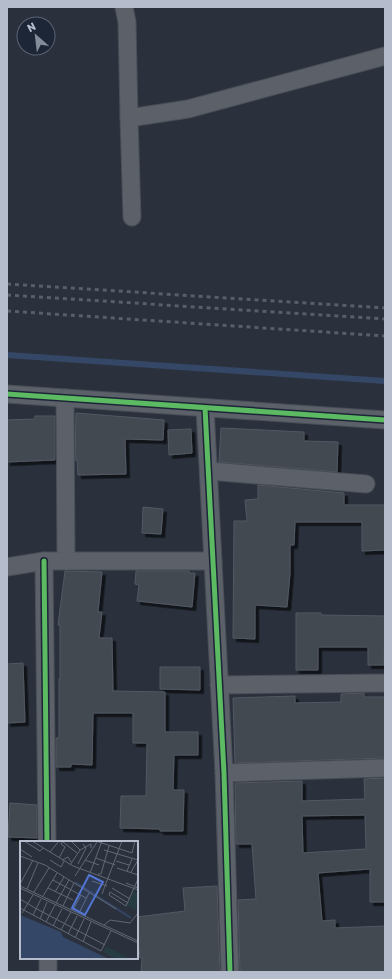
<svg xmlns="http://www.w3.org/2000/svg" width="392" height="979" font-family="Rubik,sans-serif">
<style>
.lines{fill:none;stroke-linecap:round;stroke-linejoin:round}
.stream{stroke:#354767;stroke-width:6}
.building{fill:#424851;stroke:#525963;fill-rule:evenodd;filter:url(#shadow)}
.street-casing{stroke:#494d56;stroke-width:19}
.street{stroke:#5b6069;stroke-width:17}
.rail{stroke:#595e67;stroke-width:3;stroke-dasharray:4 4;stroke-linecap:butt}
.cycleway-casing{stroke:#1d2637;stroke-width:8}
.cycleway{stroke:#5cba63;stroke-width:5}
.inset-river{fill:none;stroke:#354767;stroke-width:2}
.inset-road{fill:none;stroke:#626976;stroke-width:1}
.view{fill:#5275d4;fill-opacity:0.15;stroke:#5275d4;stroke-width:2}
.inset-edge{fill:none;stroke:#b5bdcc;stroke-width:2}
</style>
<defs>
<filter id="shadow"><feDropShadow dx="3.5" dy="3.5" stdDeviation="0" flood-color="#0009"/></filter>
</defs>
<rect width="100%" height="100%" fill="#2a313c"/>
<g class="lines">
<path class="stream" d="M7,355L385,381"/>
</g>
<g class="building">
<path d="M76,413L164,420L163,440L125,439L126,474L78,475L77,460H75Z"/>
<path d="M35,416H55V460L7,462V420L35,419Z"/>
<path d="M221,428L304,432V441L338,442L337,472L219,462Z"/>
<path d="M191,429L192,453L169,455L168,430Z"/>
<path d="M258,485L344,493V505H385V550L362,551V522H295L294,545H290V573L287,607L255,605V639L233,638L234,521H247L245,500L258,499Z"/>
<path d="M143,507L163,509L161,534L142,533Z"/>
<path d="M65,571L102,572L98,612H102L99,638H112L113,691L165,692V732H198V755H174L173,790H184L183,831H160V829L120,828L121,796H146L147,743H133V713H93L92,765L71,764V767H56V738H59V679H60V625H58Z"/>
<path d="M136,571H189V573H195L192,607L137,601L139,585L135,584Z"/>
<path d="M296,613H321V615L385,616L384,665H368V647H318V670H296Z"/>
<path d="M23,663L25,722L7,723V664Z"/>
<path d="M160,667H200V690L160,689Z"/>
<path d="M364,693V697H385V758L235,763L233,698L295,696V703L341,702V694Z"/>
<path d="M385,778V902H370V869L318,873L322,921L335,920V928L385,926V972H240L238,900L256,899L252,844H236L235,783L302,781V801L365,799L364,779ZM365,815L366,849L303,853L302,816Z"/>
<path d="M10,803L37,805V838L8,837Z"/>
<path d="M217,886L220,972H141L142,958H140L137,931V917L185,911L183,888Z"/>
</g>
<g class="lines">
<g class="street-casing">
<g id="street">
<path d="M124,7L127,22L129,118L132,217"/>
<path d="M129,118L188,109L385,56"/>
<path d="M7,394L385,420"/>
<path d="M65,398L66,561"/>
<path d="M205,408L224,773L230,972"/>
<path d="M209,471L366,484"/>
<path d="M44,561L47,842"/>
<path d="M7,567L44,561H213"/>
<path d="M219,685L385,683"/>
<path d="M224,773L385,768"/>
<path d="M48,958V972"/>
</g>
</g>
<use href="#street" class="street"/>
<g class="rail">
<path d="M7,284L385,308"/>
<path d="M7,295L385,319"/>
<path d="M7,311L385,336"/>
</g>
<g class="cycleway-casing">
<g id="cycleway">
<path d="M7,394L385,420"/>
<path d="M205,408L224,773L230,972"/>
<path d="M44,561L47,842"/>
</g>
</g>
<use href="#cycleway" class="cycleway"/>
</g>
<g transform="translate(20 841)">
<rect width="118" height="118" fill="#2a313c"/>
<path d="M114,51L118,53L116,69L107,64ZM86,105L110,118H95L83,111Z" fill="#263c43"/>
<path d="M0,74L41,91L43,96L89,118H0Z" fill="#354767"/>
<path class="inset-river" d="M55,41L111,77"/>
<path class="inset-road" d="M4,0L20,10L23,7M12,0L53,25L118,49M51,0L60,9M76,0L112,12L115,0M43,1L57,12M0,8L12,16M84,9L118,19M30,11L39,0M0,15L25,24L96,68M39,17L45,6L41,3L43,0M76,17L95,24M30,19L41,26L44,20M42,19L48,16L51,21M65,19L79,24M96,20L109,24M58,23L66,7L63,3M50,24L60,9L71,3V7M97,27L118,34M107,30L112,18M111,31L118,19M70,32L82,0M78,33H81L89,5M55,35L77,1M33,39L66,57M72,40L87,45M106,42L118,47M0,43L13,19M0,45L118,100M0,47L118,102M28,47L53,59M92,47L110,58M7,48L18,22M14,51L29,27M35,51L44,36M82,53L102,0M89,54L106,65L118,38M89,54L90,51L108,62M23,55L37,32M0,58L15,67M36,62L49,39M43,65L54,42M0,67L81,110L91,90M15,67L85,104M53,69L61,54M2,72L13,54M59,72L69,52M13,74L21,58M20,78L27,61M26,81L35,64M84,84L90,79L110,82L118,72M33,85L42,68M41,89L51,71M48,93L57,75M55,97L64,78M63,101L71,81"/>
<path class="view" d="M69,34L83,41L65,74L52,67Z"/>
<rect width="118" height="118" class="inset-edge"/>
</g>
<rect width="392" height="979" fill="none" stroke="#b5bdcc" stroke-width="16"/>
<g transform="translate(36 36) rotate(332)"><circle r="19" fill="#1d2637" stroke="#5a6273"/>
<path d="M0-3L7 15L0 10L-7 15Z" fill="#848c9a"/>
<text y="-6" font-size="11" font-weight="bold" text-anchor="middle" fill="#b5bdcc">N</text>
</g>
</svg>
